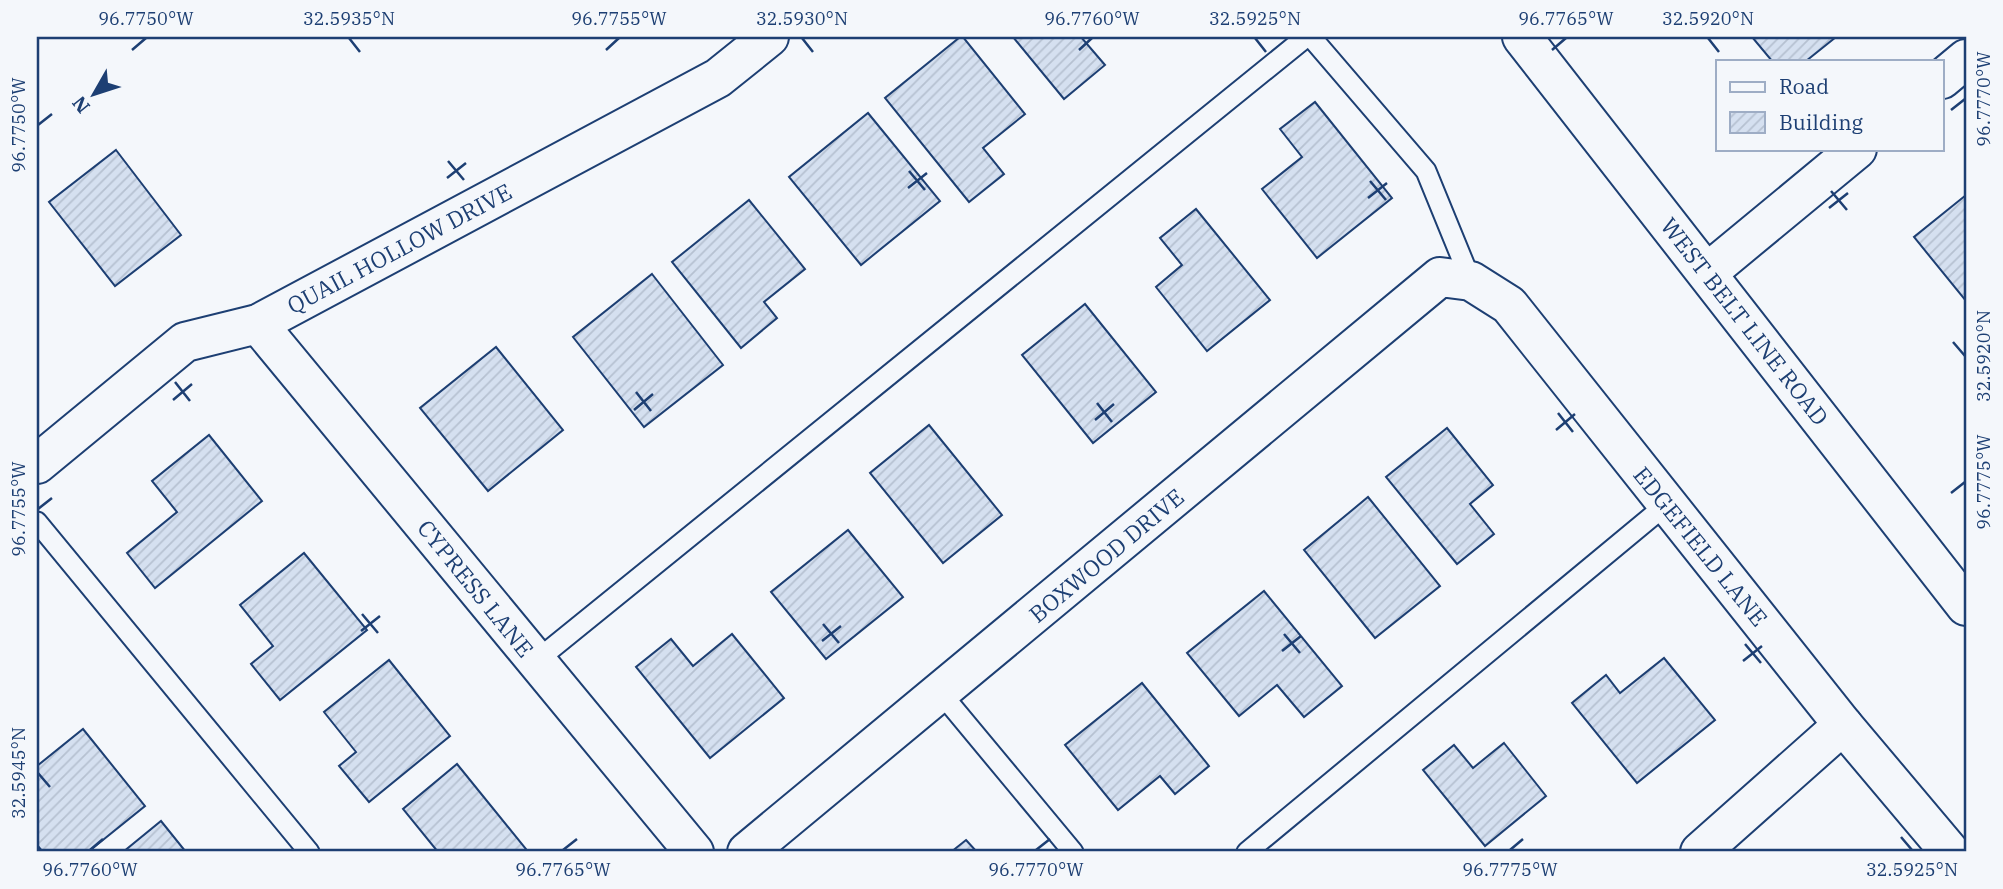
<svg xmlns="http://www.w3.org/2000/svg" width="2003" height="889" font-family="'IBM Plex Serif',serif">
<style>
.building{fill:url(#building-hatch);stroke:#1d3f73;stroke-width:2}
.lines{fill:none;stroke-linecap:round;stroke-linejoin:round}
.service-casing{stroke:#1d3f73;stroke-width:23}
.minor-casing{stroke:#1d3f73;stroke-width:42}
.primary-casing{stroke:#1d3f73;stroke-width:42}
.service{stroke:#f4f7fb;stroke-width:19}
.minor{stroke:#f4f7fb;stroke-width:38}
.primary{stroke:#f4f7fb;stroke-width:38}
.ticks{fill:none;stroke:#1d3f73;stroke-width:2.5}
.labels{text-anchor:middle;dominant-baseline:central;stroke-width:5;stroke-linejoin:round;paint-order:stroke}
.street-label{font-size:23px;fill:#1d3f73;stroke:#f4f7fb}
.neatline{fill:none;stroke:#1d3f73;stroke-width:2.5}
.ticks-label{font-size:18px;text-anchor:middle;fill:#1d3f73}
</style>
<defs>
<pattern id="building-hatch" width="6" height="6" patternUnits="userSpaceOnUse" patternTransform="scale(1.75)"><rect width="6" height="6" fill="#d5e0f0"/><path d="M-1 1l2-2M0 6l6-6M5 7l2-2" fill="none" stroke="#b6c1d1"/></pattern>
</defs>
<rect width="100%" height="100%" fill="#f4f7fb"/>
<g class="building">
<path d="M960,37H963L1025,114L983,148L1004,174L969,202L885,98Z"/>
<path d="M1013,37H1081L1105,65L1064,99Z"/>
<path d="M1752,37H1836L1806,61H1772Z"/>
<path d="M1315,102L1392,198L1317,258L1262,189L1302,157L1280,129Z"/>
<path d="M868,113L940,201L861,265L789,177Z"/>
<path d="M116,150L181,235L115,286L49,202Z"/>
<path d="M1966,195V301L1914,237Z"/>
<path d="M749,200L805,269L764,302L777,318L741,348L672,262Z"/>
<path d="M1196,209L1270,300L1207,351L1156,287L1182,265L1160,238Z"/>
<path d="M652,274L723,365L644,427L573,337Z"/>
<path d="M1085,304L1156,392L1093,443L1022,355Z"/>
<path d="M496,347L563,430L488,491L420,408Z"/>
<path d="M929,425L1002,515L943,563L870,473Z"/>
<path d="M1447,428L1493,485L1470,504L1494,534L1457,564L1386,477Z"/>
<path d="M209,435L262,501L155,588L127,553L177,512L152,481Z"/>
<path d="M1368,497L1440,586L1375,638L1304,550Z"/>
<path d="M848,530L903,597L826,659L771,592Z"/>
<path d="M304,553L367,630L280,700L251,664L273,646L240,605Z"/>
<path d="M1264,591L1342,686L1304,717L1277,685L1239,716L1187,653Z"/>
<path d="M732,634L784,698L710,758L636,667L671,639L693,666Z"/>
<path d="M1664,658L1715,720L1637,783L1572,703L1606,675L1620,693Z"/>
<path d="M389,660L450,736L369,802L339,766L356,752L324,712Z"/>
<path d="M1142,683L1209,766L1175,794L1160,776L1118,810L1065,745Z"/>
<path d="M83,729L145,806L88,852H43L37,845V766Z"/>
<path d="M1504,743L1546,796L1485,846L1423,770L1454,745L1473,768Z"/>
<path d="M457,764L526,849L522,852H438L403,809Z"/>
<path d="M161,821L186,852H123Z"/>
<path d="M966,840L977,852H951Z"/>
</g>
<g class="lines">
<g class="service-casing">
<g id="service">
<path d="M1311,37L1426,171L1471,281"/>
<path d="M37,522L309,852"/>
<path d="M536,661L1306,37"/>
<path d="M940,692L1073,852"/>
<path d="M1247,852L1667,504"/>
</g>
</g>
<g class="minor-casing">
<g id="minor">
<path d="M1942,79L1966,59"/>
<path d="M1707,273L1857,149"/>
<path d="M258,324L694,852"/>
<path d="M37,464L185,342L258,324L718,78L769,37"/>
<path d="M747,852L1440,277L1471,281L1509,305L1843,725L1950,852"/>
<path d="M1700,852L1843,725"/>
</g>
</g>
<g class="primary-casing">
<path id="primary" d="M1522,37L1966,606"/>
</g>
<use href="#service" class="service"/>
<use href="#minor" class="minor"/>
<use href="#primary" class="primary"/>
</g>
<path class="ticks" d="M349,38L360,52M802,38L813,52M1255,38L1266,52M1708,38L1719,52M132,50L146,38M606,50L619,38M1079,50L1092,38M1552,50L1566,38M1951,110L1965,99M38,125L52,114M448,161L464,180M909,171L925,190M447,178L466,163M1370,181L1386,200M908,188L927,173M1831,191L1847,210M1368,198L1387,183M1829,208L1848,193M1953,342L1965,356M175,382L190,401M636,392L651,411M173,400L192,384M1097,403L1112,422M634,410L653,394M1558,413L1573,432M1095,420L1114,404M1556,430L1575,414M1951,493L1965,482M38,509L52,498M362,614L378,633M823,624L839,643M361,631L380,616M1284,634L1300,653M822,641L841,626M1745,644L1761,663M1282,651L1301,636M1743,661L1762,646M38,773L50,787M1901,837L1912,850M90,850L103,839M563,850L577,839M1036,850L1050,839M1510,850L1523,839"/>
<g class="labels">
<g class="street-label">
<text transform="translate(399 248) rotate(-28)">QUAIL HOLLOW DRIVE</text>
<text transform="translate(1745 321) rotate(52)">WEST BELT LINE ROAD</text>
<text transform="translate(1701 546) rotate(51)">EDGEFIELD LANE</text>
<text transform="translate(1106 555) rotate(-40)">BOXWOOD DRIVE</text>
<text transform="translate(476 588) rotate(51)">CYPRESS LANE</text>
</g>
</g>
<rect width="2003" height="889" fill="none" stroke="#f4f7fb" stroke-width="77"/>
<rect x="1716" y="60" width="228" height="91" fill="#f4f7fb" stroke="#9eadc5" stroke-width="2"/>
<rect x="1730" y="82" width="35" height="10" fill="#f4f7fb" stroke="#9eadc5" stroke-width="2"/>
<text x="1779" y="94" font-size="21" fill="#1d3f73">Road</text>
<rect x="1730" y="112" width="35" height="21" fill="url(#building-hatch)" stroke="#9eadc5" stroke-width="2"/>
<text x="1779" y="130" font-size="21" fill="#1d3f73">Building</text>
<g transform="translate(94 94) rotate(231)" stroke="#f4f7fb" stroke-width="5" paint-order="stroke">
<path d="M0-5L12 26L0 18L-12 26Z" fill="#1d3f73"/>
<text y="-10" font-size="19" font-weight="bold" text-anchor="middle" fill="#1d3f73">N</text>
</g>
<rect x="38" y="38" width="1927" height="812" class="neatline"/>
<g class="ticks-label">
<text x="146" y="25">96.7750°W</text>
<text x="349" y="25">32.5935°N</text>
<text x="619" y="25">96.7755°W</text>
<text x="802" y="25">32.5930°N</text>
<text x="1092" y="25">96.7760°W</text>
<text x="1255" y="25">32.5925°N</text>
<text x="1566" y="25">96.7765°W</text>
<text x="1708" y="25">32.5920°N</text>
<text transform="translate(1984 99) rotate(-90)" y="6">96.7770°W</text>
<text transform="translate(19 125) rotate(-90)" y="6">96.7750°W</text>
<text transform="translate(1984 356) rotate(-90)" y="6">32.5920°N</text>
<text transform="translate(1984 482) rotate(-90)" y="6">96.7775°W</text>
<text transform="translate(19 509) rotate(-90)" y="6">96.7755°W</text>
<text transform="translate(19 773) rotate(-90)" y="6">32.5945°N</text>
<text x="90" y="876">96.7760°W</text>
<text x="563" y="876">96.7765°W</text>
<text x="1036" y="876">96.7770°W</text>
<text x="1510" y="876">96.7775°W</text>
<text x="1912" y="876">32.5925°N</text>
</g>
</svg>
